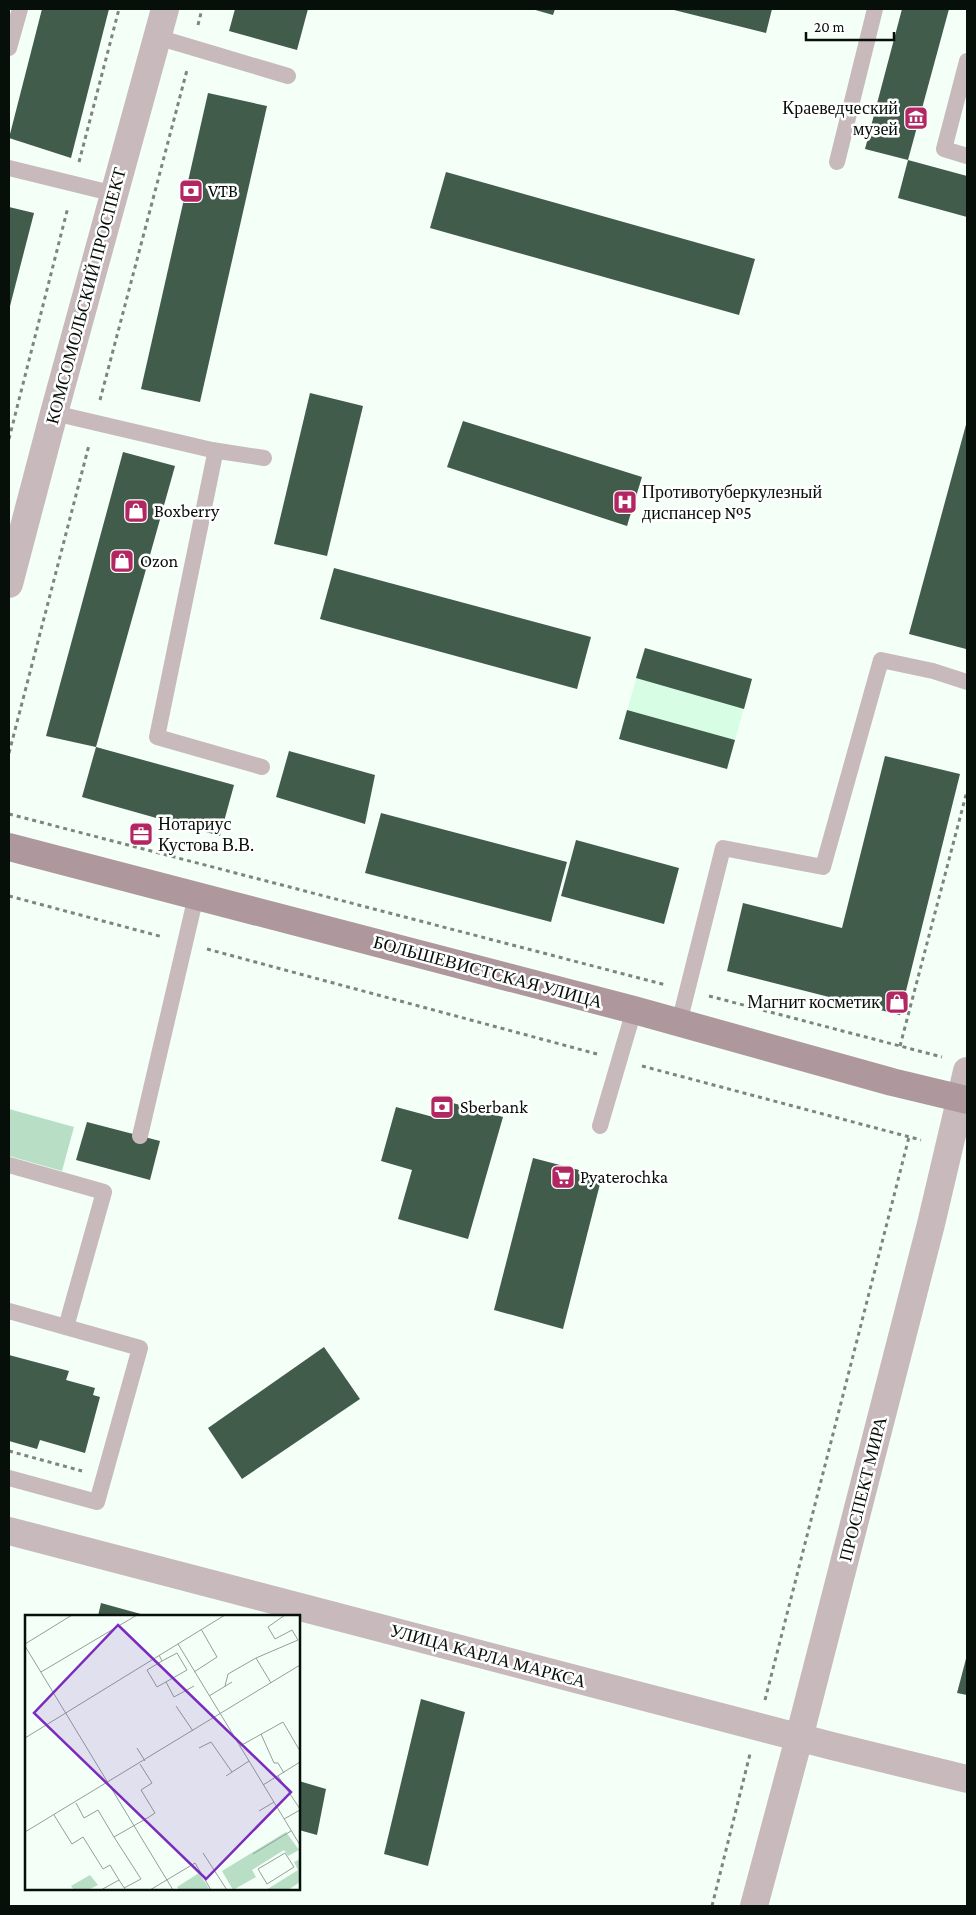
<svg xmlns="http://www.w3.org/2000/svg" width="976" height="1915" font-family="'Crimson Pro',serif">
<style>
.built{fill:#d8fde5}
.green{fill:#b8dfc6}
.building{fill:#425c4c}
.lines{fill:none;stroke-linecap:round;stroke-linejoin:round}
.path{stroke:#7c867f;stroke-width:3;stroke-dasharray:4 4;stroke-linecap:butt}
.lane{stroke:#c8b9bc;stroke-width:16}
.street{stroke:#c8b9bc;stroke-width:28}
.secondary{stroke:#ae989e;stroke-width:28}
.labels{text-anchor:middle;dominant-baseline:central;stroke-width:5;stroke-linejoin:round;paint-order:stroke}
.poi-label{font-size:18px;fill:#060f09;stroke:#fff;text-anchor:start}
.street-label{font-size:18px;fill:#060f09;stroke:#fff}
.inset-road{fill:none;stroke:#949f98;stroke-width:1}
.view{fill:#7b2cbf;fill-opacity:0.15;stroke:#7b2cbf;stroke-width:2.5}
.inset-edge{fill:none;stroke:#060f09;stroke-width:2.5}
</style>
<rect width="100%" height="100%" fill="#f3fff7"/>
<path class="built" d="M645,648L752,679L727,769L619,739Z"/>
<path class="green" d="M9,1109L74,1127L62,1171L9,1156Z"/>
<g class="building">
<path d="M42,9H109L71,158L9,138Z"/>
<path d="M235,9H308L297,50L229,31Z"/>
<path d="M532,9H555L553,15Z"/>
<path d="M670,9H772L766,33Z"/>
<path d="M902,9H949L908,160L865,149Z"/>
<path d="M208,93L267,106L200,402L141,389Z"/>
<path d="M908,160L967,176V217L898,198Z"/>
<path d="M446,172L755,259L739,315L430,228Z"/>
<path d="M9,207L34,213L9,310Z"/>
<path d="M310,393L363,406L327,556L274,544Z"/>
<path d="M463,421L642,477L627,526L447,467Z"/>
<path d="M967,421V646L966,649L909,634Z"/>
<path d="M123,452L175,466L96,747L46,736Z"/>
<path d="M334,568L591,637L577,689L320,619Z"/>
<path d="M645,648L752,679L744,709L636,678Z"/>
<path d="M627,710L735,740L727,769L619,739Z"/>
<path d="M96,747L234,785L220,836L82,797Z"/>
<path d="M289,751L375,775L365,824L276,797Z"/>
<path d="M885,756L960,774L900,1015L727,971L743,903L842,928Z"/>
<path d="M381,813L567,862L551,922L365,873Z"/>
<path d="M576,840L679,868L664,924L561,896Z"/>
<path d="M442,1100L503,1117L468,1239L398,1219L412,1170L381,1161L396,1107L437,1118Z"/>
<path d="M87,1122L160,1141L150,1180L76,1160Z"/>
<path d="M533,1158L602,1176L563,1329L494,1310Z"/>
<path d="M324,1347L360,1399L242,1479L208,1428Z"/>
<path d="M9,1355L69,1371L66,1380L95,1388L93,1395L100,1397L85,1453L40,1440L37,1449L9,1441Z"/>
<path d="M101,1603L148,1616H98Z"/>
<path d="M967,1655V1695L957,1693Z"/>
<path d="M421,1699L465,1712L428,1866L384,1854Z"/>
<path d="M299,1781L326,1789L317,1835L299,1830Z"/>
</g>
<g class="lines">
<g class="path">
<path d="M198,25L202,9"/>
<path d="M79,162L119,9"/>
<path d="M100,400L187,70"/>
<path d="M9,439L68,207"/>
<path d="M9,753L89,445"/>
<path d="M9,814L666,985"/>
<path d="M9,896L163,937"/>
<path d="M207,949L597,1054"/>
<path d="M709,996L942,1057"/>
<path d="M900,1046L967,791"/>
<path d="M642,1066L921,1140"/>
<path d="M9,1451L82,1471"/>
<path d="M765,1700L909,1137"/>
<path d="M712,1906L750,1754"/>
</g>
<g class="lane">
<path d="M157,37L288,76"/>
<path d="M9,48L20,9"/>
<path d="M967,61L944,149L967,156"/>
<path d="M837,162L875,9"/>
<path d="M9,168L115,194"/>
<path d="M54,413L212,450L264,458"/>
<path d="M212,450L215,454L157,737L262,767"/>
<path d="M679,1023L723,848L823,867L881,660L933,671L967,682"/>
<path d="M600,1126L634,1010"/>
<path d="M140,1136L196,896"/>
<path d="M9,1165L104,1192L66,1327"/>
<path d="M9,1311L140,1348L97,1502L9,1478"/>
</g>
<g class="street">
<path d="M9,584L54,413L165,9"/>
<path d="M9,1531L832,1746L967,1779"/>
<path d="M754,1906L799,1738L931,1224L967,1071"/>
</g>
<path class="secondary" d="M9,847L634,1010L892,1082L967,1100"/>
</g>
<defs>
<g id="museum-square" transform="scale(1.25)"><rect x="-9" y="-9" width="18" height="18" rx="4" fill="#b22661" stroke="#fff"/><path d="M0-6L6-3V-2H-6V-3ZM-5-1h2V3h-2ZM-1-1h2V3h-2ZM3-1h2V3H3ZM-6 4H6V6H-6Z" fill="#fff"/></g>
<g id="bank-square" transform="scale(1.25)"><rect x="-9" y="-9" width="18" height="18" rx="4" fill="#b22661" stroke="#fff"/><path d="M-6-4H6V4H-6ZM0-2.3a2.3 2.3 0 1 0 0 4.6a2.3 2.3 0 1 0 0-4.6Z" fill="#fff"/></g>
<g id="hospital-square" transform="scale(1.25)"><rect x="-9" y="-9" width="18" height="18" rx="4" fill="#b22661" stroke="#fff"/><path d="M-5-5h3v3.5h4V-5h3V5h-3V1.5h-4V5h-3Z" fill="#fff"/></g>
<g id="shop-square" transform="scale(1.25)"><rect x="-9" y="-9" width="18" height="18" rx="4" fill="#b22661" stroke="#fff"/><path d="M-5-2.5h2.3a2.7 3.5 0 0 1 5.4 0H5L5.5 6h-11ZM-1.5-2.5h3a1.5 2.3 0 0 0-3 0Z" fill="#fff"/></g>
<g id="office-square" transform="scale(1.25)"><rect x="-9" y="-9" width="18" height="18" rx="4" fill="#b22661" stroke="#fff"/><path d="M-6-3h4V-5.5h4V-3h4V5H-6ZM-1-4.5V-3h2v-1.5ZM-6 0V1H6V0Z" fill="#fff"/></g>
<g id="supermarket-square" transform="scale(1.25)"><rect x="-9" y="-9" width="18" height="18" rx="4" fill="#b22661" stroke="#fff"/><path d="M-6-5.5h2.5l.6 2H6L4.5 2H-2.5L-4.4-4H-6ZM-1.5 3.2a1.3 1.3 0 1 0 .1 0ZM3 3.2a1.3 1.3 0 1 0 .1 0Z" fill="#fff"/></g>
</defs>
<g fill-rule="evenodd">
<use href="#museum-square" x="916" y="118"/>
<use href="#bank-square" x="191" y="191"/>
<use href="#hospital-square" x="625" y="502"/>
<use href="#shop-square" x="136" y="511"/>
<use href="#shop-square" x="122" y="561"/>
<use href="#office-square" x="141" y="834"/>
<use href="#shop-square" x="897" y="1002"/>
<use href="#bank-square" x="442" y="1107"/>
<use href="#supermarket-square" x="563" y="1177"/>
</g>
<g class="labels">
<g class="poi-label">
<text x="898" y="108" text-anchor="end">Краеведческий<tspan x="898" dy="21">музей</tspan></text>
<text x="208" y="191">VTB</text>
<text x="642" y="492">Противотуберкулезный<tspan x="642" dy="21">диспансер №5</tspan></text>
<text x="154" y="511">Boxberry</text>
<text x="140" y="561">Ozon</text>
<text x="158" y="824">Нотариус<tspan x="158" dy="21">Кустова В.В.</tspan></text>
<text x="880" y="1002" text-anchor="end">Магнит косметик</text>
<text x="460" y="1107">Sberbank</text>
<text x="580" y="1177">Pyaterochka</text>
</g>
<g class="street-label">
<text transform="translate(86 296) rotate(-75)">КОМСОМОЛЬСКИЙ ПРОСПЕКТ</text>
<text transform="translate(488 972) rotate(15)">БОЛЬШЕВИСТСКАЯ УЛИЦА</text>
<text transform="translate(863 1489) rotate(-76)">ПРОСПЕКТ МИРА</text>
<text transform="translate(488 1656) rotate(15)">УЛИЦА КАРЛА МАРКСА</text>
</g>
</g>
<g transform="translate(25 1615)">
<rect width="275" height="275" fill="#f3fff7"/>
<path d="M261,217L274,235L263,241L259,235L227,255L231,262L208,275L197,256ZM275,244V267L263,275H241L273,255L269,247ZM174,258L185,275H154L152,272ZM65,260L73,270L63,275H49L46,271Z" fill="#b8dfc6"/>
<path class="inset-road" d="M0,29L47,0M153,29L275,230M0,31L148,275M134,40L137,46L152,38L162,55L132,72L122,55L137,46M16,57L112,0M169,57L192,42L176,14M141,67L149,82L169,71M246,68L231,43L273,25L267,15L250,24L243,12L260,0M200,71L203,59L231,43M184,81L207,67M151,91L168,116M236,119L249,148H253L259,158M0,123L200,0M215,131L258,107L275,136M112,133L120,146M174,133L186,127L207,157M201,161L224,146M253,161L275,194M238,170L275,147M51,188L59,203L73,195L89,222L124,202L130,198L116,175L127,168L115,149M234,196L249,187M29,200L47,229L58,222L78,254L85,250L94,265M259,204L275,195M0,217L275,50M89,222L116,264L99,273M178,238L202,275M260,238L269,252L242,269L233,254ZM228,239L266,216M76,275L94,265L100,274M125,275L170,248L186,275"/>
<path class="view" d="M93,10L266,177L181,264L9,98Z"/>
<rect width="275" height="275" class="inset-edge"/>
</g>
<rect width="976" height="1915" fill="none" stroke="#060f09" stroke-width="20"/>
<path d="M806 32v8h88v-8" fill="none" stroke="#060f09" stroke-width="2.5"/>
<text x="814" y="32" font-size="15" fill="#060f09" stroke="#ffffff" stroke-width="4" paint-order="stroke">20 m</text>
</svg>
